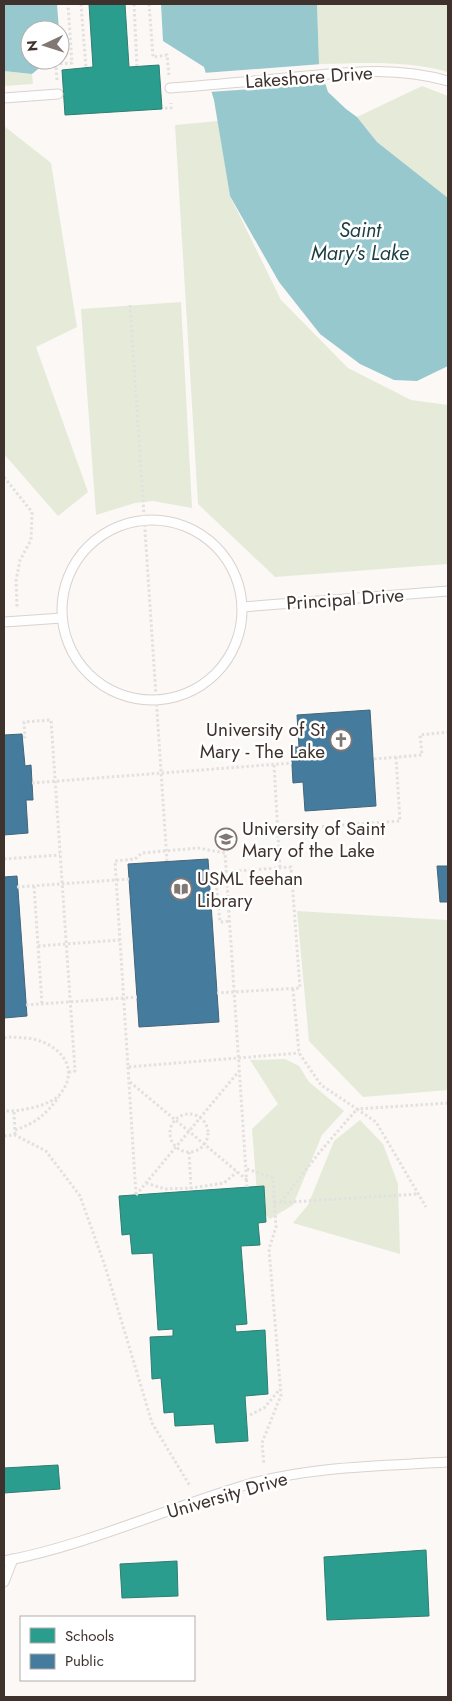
<svg xmlns="http://www.w3.org/2000/svg" width="452" height="1701" font-family="Jost,sans-serif">
<style>
.green{fill:#e5ebd8}
.water{fill:#97c8ce}
.pier{fill:#fcf8f6}
.schools{fill:#2a9d8f;stroke:#307d71}
.public{fill:#457b9d;stroke:#43657b}
.lines{fill:none;stroke-linecap:round;stroke-linejoin:round}
.lane-casing{stroke:#dad2ce;stroke-width:11}
.path{stroke:#e2e1e0;stroke-width:3;stroke-dasharray:2.5 2.5;stroke-linecap:butt}
.lane{stroke:#fffefe;stroke-width:9}
.labels{text-anchor:middle;dominant-baseline:central;stroke-width:5;stroke-linejoin:round;paint-order:stroke}
.street-label{font-size:19px;fill:#3f322c;stroke:#fff}
.poi-label{font-size:19px;fill:#3f322c;stroke:#fff;text-anchor:start}
.water-label{font-size:20px;font-style:italic;fill:#1b3f42;stroke:#fff}
</style>
<rect width="100%" height="100%" fill="#fcf8f6"/>
<g class="green">
<path d="M317,4H448V72C406,60 363,63 319,64Z"/>
<path d="M4,71L32,74L33,84L4,86Z"/>
<path d="M422,86L448,96V198L377,142L357,117Z"/>
<path d="M218,121L230,196L281,300L348,368L411,400L448,405V564L275,577L198,504L175,125Z"/>
<path d="M4,126L51,163L77,327L36,347L88,492L58,516L4,454Z"/>
<path d="M181,302L192,508L153,501L135,503L96,515L81,309Z"/>
<path d="M297,911L448,920V1090L363,1097L309,1041Z"/>
<path d="M285,1059L299,1066L309,1082L344,1111L322,1135L293,1205L270,1219L258,1207L252,1129L278,1104L250,1060Z"/>
<path d="M360,1120L383,1144L398,1184L400,1254L293,1223L308,1205L334,1141Z"/>
</g>
<g class="water">
<path d="M4,4H57L59,30H30V60H49L32,74L4,71Z"/>
<path d="M161,4H317L319,64L328,92L346,109L357,117L377,142L448,198V366L417,381L394,380L360,364L320,334L279,282L230,196L214,100L204,67L163,41Z"/>
</g>
<path class="pier" d="M322,64L328,84L209,92L203,73Z"/>
<g class="schools">
<path d="M89,4H125L129,67L159,65L162,109L65,115L62,70L93,67Z"/>
<path d="M264,1186L266,1222L258,1223L260,1245L241,1246L247,1324L235,1325L236,1332L265,1330L268,1394L245,1396L248,1441L216,1443L214,1424L175,1426L174,1412L164,1413L161,1378L152,1379L150,1337L173,1336V1329L158,1330L153,1253L132,1254L130,1234L122,1235L119,1196Z"/>
<path d="M58,1465L60,1489L4,1493V1468Z"/>
<path d="M426,1550L429,1616L327,1620L324,1557Z"/>
<path d="M177,1561L178,1596L122,1598L120,1564Z"/>
</g>
<g class="public">
<path d="M370,710L376,806L305,811L303,782L293,783L291,747H299L297,715Z"/>
<path d="M22,734L25,766L31,765L33,800H26L28,833L4,835V735Z"/>
<path d="M208,859L219,1022L139,1027L128,864Z"/>
<path d="M437,866H448V902H440Z"/>
<path d="M17,876L27,1016L4,1018V877Z"/>
</g>
<g class="lines">
<g class="lane-casing">
<g id="lane">
<path d="M170,88C212,85 254,81 296,77C349,72 396,66 448,81"/>
<path d="M4,98L58,94"/>
<circle cx="152" cy="610" r="90"/>
<path d="M242,607L448,591"/>
<path d="M4,622L62,618"/>
<path d="M4,1561C88,1545 167,1508 249,1484C314,1466 382,1466 448,1462"/>
<path d="M4,1582L13,1559"/>
</g>
</g>
<g class="path">
<path d="M81,4L86,68"/>
<path d="M134,4L137,66"/>
<path d="M149,4L153,57L167,55L169,75"/>
<path d="M57,80L56,64L72,63L68,4"/>
<path d="M165,108H171V103"/>
<path d="M130,305L167,861"/>
<path d="M4,477L32,512L31,540L20,560L16,581L17,607"/>
<path d="M23,737H25L24,722L51,720L75,1071L69,1072"/>
<path d="M374,759L422,755L420,735L448,732"/>
<path d="M274,765L280,868"/>
<path d="M32,783L292,763"/>
<path d="M277,830L400,821L396,757"/>
<path d="M4,859L60,855"/>
<path d="M209,873L291,867L300,988L217,993"/>
<path d="M215,873L220,922L230,921"/>
<path d="M34,886L42,1004"/>
<path d="M17,887L130,879"/>
<path d="M38,946L120,940"/>
<path d="M293,989L299,1053L321,1085L357,1109L448,1103"/>
<path d="M26,1005L137,997"/>
<path d="M4,1038C11,1036 19,1038 27,1038C55,1041 82,1065 61,1093C52,1106 18,1112 4,1111"/>
<path d="M128,1067L136,1195"/>
<path d="M130,1082L247,1180"/>
<path d="M14,1112L15,1135"/>
<circle cx="189" cy="1133" r="19"/>
<path d="M15,1130C36,1123 45,1115 59,1097"/>
<path d="M4,1136L15,1135L46,1151L80,1196L105,1266L152,1423L190,1486"/>
<path d="M189,1152L191,1189"/>
<path d="M247,1169L273,1178L276,1227L269,1249L281,1395L262,1443L264,1465"/>
<path d="M146,1183L165,1189L191,1188L224,1183L237,1172"/>
<path d="M247,1187L225,853L198,848L142,853L135,859L115,861L128,1067L299,1053"/>
<path d="M136,1195L239,1071"/>
<path d="M281,1202L319,1153L357,1109L376,1122L426,1207"/>
<path d="M274,1203L418,1194"/>
<path d="M250,1415L264,1408L280,1389"/>
</g>
<use href="#lane" class="lane"/>
</g>
<defs>
<g id="church-ring" transform="scale(1.125)"><circle r="9.5" fill="#fff" stroke="#817773" stroke-width="1.5"/><path d="M-1.2-6h2.4v3.5h3.3v2.4h-3.3V6h-2.4V-.1h-3.3v-2.4h3.3Z" fill="#817773"/></g>
<g id="university-ring" transform="scale(1.125)"><circle r="9.5" fill="#fff" stroke="#817773" stroke-width="1.5"/><path d="M0-5L7-2L0 1L-7-2ZM-4 1L0 2.5L4 1V4Q0 6-4 4Z" fill="#817773"/></g>
<g id="library-ring" transform="scale(1.125)"><circle r="9.5" fill="#fff" stroke="#817773" stroke-width="1.5"/><path d="M-6-4Q-3-5.5-.7-3.5V5Q-3 3-6 4ZM6-4Q3-5.5 .7-3.5V5Q3 3 6 4Z" fill="#817773"/></g>
</defs>
<g fill-rule="evenodd">
<use href="#church-ring" x="341" y="740"/>
<use href="#university-ring" x="226" y="839"/>
<use href="#library-ring" x="181" y="889"/>
</g>
<g class="labels">
<g class="street-label">
<text transform="translate(309 77) rotate(-4)">Lakeshore Drive</text>
<text transform="translate(345 599) rotate(-4)">Principal Drive</text>
<text transform="translate(227 1495) rotate(-16)">University Drive</text>
</g>
<g class="poi-label">
<text x="325" y="729" text-anchor="end">University of St<tspan x="325" dy="22">Mary - The Lake</tspan></text>
<text x="242" y="828">University of Saint<tspan x="242" dy="22">Mary of the Lake</tspan></text>
<text x="197" y="878">USML feehan<tspan x="197" dy="22">Library</tspan></text>
</g>
<g class="water-label">
<text x="360" y="230">Saint<tspan x="360" dy="23">Mary's Lake</tspan></text>
</g>
</g>
<rect width="452" height="1701" fill="none" stroke="#3f322c" stroke-width="10"/>
<rect x="20" y="1616" width="175" height="65" fill="#ffffff" stroke="#b2adab"/>
<rect x="30" y="1628" width="25" height="15" fill="#2a9d8f" stroke="#b2adab"/>
<text x="65" y="1641" font-size="15" fill="#3f322c">Schools</text>
<rect x="30" y="1654" width="25" height="15" fill="#457b9d" stroke="#b2adab"/>
<text x="65" y="1666" font-size="15" fill="#3f322c">Public</text>
<g transform="translate(45 45) rotate(266)"><circle r="24" fill="#ffffff" stroke="#b2adab"/>
<path d="M0-4L9 19L0 12L-9 19Z" fill="#817773"/>
<text y="-8" font-size="14" font-weight="bold" text-anchor="middle" fill="#3f322c">N</text>
</g>
</svg>
